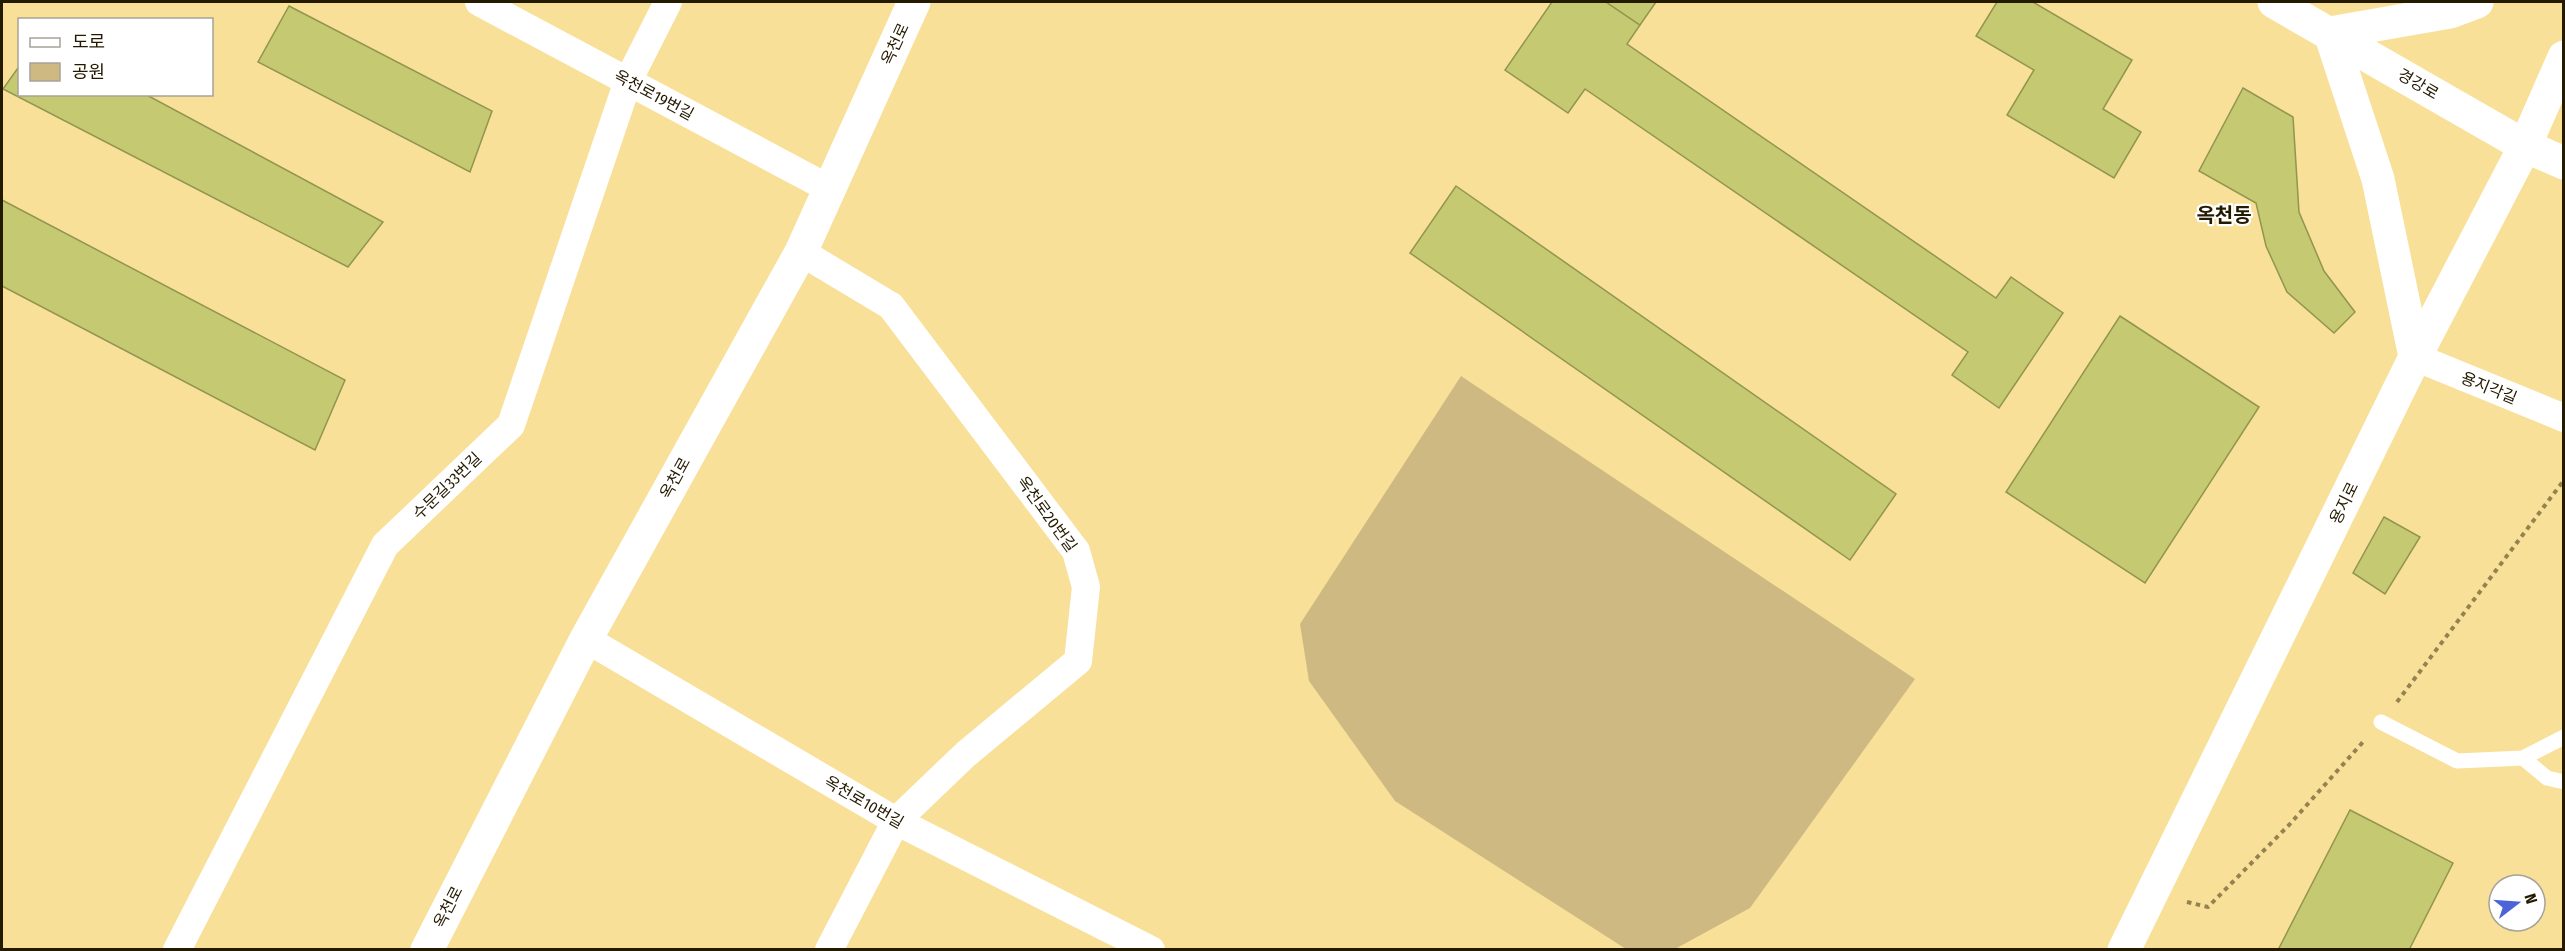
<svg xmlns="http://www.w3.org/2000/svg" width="2565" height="951" font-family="'Fira Sans Condensed','Noto Sans KR',sans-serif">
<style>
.green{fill:#cdb981}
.building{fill:#c5c971;stroke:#92954e;stroke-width:1.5}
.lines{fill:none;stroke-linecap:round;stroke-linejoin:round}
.path{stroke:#948250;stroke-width:4;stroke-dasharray:4.5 4.5;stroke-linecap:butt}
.lane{stroke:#fff;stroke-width:15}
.street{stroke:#fff;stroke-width:28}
.secondary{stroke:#fff;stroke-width:33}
.labels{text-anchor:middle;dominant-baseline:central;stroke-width:4.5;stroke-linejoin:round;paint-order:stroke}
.street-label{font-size:16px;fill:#241a00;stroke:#fff}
.quarter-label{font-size:20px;font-weight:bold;fill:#241a00;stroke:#fff}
</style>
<rect width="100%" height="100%" fill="#f9e098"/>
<path class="green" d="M1461,376L1915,679L1750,908L1675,949H1626L1395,801L1309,681L1300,624Z"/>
<g class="building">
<path d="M1552,2H1606L1640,25L1627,44L1996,298L2011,277L2063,313L1999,408L1952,375L1968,352L1585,89L1568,113L1505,70Z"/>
<path d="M1606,2H1656L1640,25Z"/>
<path d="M1997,2H2033L2132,60L2103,109L2141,132L2114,178L2007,115L2034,70L1976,36Z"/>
<path d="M289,6L492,111L470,172L258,62Z"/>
<path d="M20,65V94H145L383,222L348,267L3,89Z"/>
<path d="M2243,88L2293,117L2299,212L2324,271L2355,312L2334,333L2287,292L2266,246L2256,203L2199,171Z"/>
<path d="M1456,186L1896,494L1850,560L1410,253Z"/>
<path d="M2,200L345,380L315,450L2,286Z"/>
<path d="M2120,316L2259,407L2145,583L2006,492Z"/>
<path d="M2384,517L2420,537L2385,594L2353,573Z"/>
<path d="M2350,810L2453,863L2409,950H2278Z"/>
</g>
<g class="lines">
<g class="path">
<path d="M2397,702L2564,480"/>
<path d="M2187,902L2208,907L2289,825L2363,742"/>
</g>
<g class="lane">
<path d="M2381,722L2457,761L2523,758L2564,737"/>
<path d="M2523,758L2547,778L2564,782"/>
</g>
<g class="street">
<path d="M479,2L828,188"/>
<path d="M801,252L891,306L1076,551L1086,587L1078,661L966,754L896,821L829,950"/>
<path d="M2415,357L2564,418"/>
<path d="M586,639L896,821L1151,950"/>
<path d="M177,950L385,545L511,425L628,81L668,2"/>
</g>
<g class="secondary">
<path d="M2274,2L2525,146L2564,163"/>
<path d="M2415,357L2378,179L2330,33L2450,12L2477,2"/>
<path d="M427,950L586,639L801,252L914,2"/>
<path d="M2124,950L2415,357L2525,146L2564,57"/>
</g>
</g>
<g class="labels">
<g class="street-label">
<text transform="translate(895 44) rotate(-65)">옥천로</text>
<text transform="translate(2418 84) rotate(30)">경강로</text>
<text transform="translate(654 95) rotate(28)">옥천로19번길</text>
<text transform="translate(2489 388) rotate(22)">용지각길</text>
<text transform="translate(675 478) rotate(-61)">옥천로</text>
<text transform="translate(447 486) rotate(-44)">수문길33번길</text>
<text transform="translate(2344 503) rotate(-64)">용지로</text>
<text transform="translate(1047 514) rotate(54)">옥천로20번길</text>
<text transform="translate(864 802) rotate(30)">옥천로10번길</text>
<text transform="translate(448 907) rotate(-63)">옥천로</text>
</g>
<g class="quarter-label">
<text x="2224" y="215">옥천동</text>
</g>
</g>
<rect width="2565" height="951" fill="none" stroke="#241a00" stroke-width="6"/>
<rect x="18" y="18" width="195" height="78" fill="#ffffff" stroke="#a7a399" stroke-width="1.5"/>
<rect x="30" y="38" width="30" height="9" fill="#ffffff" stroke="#a7a399" stroke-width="1.5"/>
<text x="72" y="48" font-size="18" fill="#241a00">도로</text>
<rect x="30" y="63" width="30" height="18" fill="#cdb981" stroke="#a7a399" stroke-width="1.5"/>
<text x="72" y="78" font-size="18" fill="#241a00">공원</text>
<g transform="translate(2517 903) rotate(73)"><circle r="28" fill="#ffffff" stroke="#a7a399" stroke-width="1.5"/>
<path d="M0-4.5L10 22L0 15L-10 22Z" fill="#4d64d9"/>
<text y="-9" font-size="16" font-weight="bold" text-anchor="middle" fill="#241a00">N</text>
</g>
</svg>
